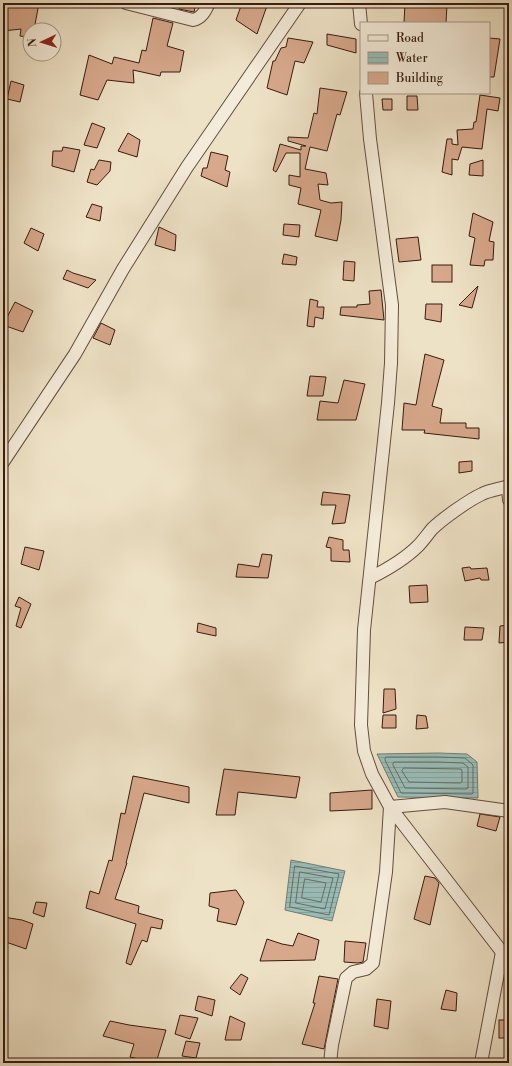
<svg xmlns="http://www.w3.org/2000/svg" width="512" height="1066" font-family="'Libre Bodoni',serif">
<style>
.water{fill:url(#water-rules);stroke:#727c74}
.lines{fill:none;stroke-linecap:round;stroke-linejoin:round}
.shore{stroke:#686c64;stroke-width:1}
.building{fill:#d7a88b;stroke:#371b0f}
.minor-casing{stroke:#654d3d;stroke-width:14}
.minor{stroke:#f4ecda;stroke-width:12}
</style>
<defs>
<pattern id="water-rules" width="6" height="5" patternUnits="userSpaceOnUse"><rect width="6" height="5" fill="#99bdb8"/><path d="M0 2.5h6" fill="none" stroke="#84a29d"/></pattern>
</defs>
<rect width="100%" height="100%" fill="#eee2c6"/>
<filter id="stains"><feTurbulence type="fractalNoise" baseFrequency=".005" numOctaves="4"/><feColorMatrix values="0 0 0 0 .2 0 0 0 0 .09 0 0 0 0 .02 0 0 0 .5 -.17"/></filter>
<radialGradient id="worn" r=".72"><stop offset=".6" stop-color="#630" stop-opacity="0"/><stop offset="1" stop-color="#630" stop-opacity=".3"/></radialGradient>
<g class="water">
<path d="M438,753L467,754L477,762L478,798L398,797L377,754Z"/>
<path d="M291,860L345,871L332,921L285,910Z"/>
</g>
<g class="lines">
<g class="shore">
<path d="M386,757H437L465,758L473,765V793L472,794L401,793L385,760Z"/>
<path d="M394,762H437L463,763L468,767V788L466,789L405,788L393,765Z"/>
<path d="M404,768L461,769L462,771V782L460,783L409,782L402,771Z"/>
<path d="M295,866L339,874L329,915L290,907Z"/>
<path d="M300,872L333,878L325,909L296,903Z"/>
<path d="M305,879L326,883L321,902L302,898Z"/>
</g>
</g>
<g class="building">
<path d="M3,3H39L34,30H30V37L20,36L21,29L3,31Z"/>
<path d="M181,3H196L194,12L179,9Z"/>
<path d="M242,3H268L257,34L236,20Z"/>
<path d="M405,3L447,5L446,23H404Z"/>
<path d="M153,18L173,23L167,46L184,51L180,72H161L160,76L133,70L134,83L107,80L98,100L80,95L89,55L112,64L114,57L139,63L142,50L146,51Z"/>
<path d="M327,34L356,39V53L327,45Z"/>
<path d="M288,38L313,42L304,63L295,61L287,95L267,88L273,61H275L281,48L286,47Z"/>
<path d="M489,38L500,39L494,77H489Z"/>
<path d="M11,81L24,85L20,102L7,99Z"/>
<path d="M320,88L347,92L340,115L337,114L327,151L310,147L305,169L326,173L328,185L318,184L320,200L331,203L342,202L341,220L337,241L315,236L321,210L298,204L301,188L289,185V175L300,177V153H286L276,172L273,170L280,144L301,150V146H306L288,141V137L308,138L314,113L317,114Z"/>
<path d="M480,95L500,98L498,111L487,109L482,149L462,147L458,160L452,159V175L442,172L447,139H452V144L458,145L457,130L473,129L474,122H476Z"/>
<path d="M407,96H417L418,110H407Z"/>
<path d="M382,99H392V110H383Z"/>
<path d="M92,123L105,128L97,148L84,145Z"/>
<path d="M128,133L140,140L137,157L118,151Z"/>
<path d="M63,147L80,150L74,172L52,166L53,151H62Z"/>
<path d="M211,152L228,156L225,170L230,172L227,187L201,176L203,168H207Z"/>
<path d="M99,160L111,162L110,171L97,185L87,182L91,169L94,170Z"/>
<path d="M483,160V176L469,175L470,164Z"/>
<path d="M92,204L102,207L100,221L86,217Z"/>
<path d="M473,213L493,222L489,241L494,242L493,260H485L484,266L470,265L475,238L469,236Z"/>
<path d="M284,224L300,225L299,237L283,235Z"/>
<path d="M159,227L176,235L175,251L155,245Z"/>
<path d="M31,228L44,234L38,251L24,243Z"/>
<path d="M418,237L421,260L399,262L396,239Z"/>
<path d="M284,254L297,257L296,265L282,264Z"/>
<path d="M344,261L355,262L354,281L343,280Z"/>
<rect x="432" y="265" width="20" height="17"/>
<path d="M67,270L73,273L96,280L88,288L63,279Z"/>
<path d="M478,286L472,308L459,305Z"/>
<path d="M381,290L384,320L340,315L341,307H357V305L370,304L369,291Z"/>
<path d="M310,299L318,301L317,307H324L323,319L315,317L314,327L307,326Z"/>
<path d="M15,302L33,311L23,332L3,325Z"/>
<path d="M426,304H442L441,322L425,319Z"/>
<path d="M101,323L115,330L110,345L93,338Z"/>
<path d="M425,354L444,360L432,406L442,409L440,423H466V428H479V439L424,433L425,430H402L404,403L416,405Z"/>
<path d="M310,376L326,377L323,396H307Z"/>
<path d="M344,380L365,384L356,420H317L320,401L338,403Z"/>
<path d="M472,461V471L459,473V462Z"/>
<path d="M323,492L350,495L345,523L332,524L336,505H321Z"/>
<path d="M329,537L343,540V550H349L350,562L331,561V548L326,547Z"/>
<path d="M25,547L44,551L39,570L21,564Z"/>
<path d="M262,554L272,555L268,578L236,577L238,564L259,567Z"/>
<path d="M470,567L471,569L487,568L489,580H481L480,578L465,581L462,568Z"/>
<path d="M427,585L428,602L410,603L409,586Z"/>
<path d="M19,597L31,604L21,628L16,626L21,608L15,606Z"/>
<path d="M198,623L216,628V636L197,632Z"/>
<path d="M509,625V642L499,643L500,626Z"/>
<path d="M465,627L484,628L482,640H464Z"/>
<path d="M384,689H395L396,709L383,713Z"/>
<path d="M383,715H396V728H382Z"/>
<path d="M417,715L426,716L428,728L416,729Z"/>
<path d="M224,769L300,777L296,798L238,792L235,815H216Z"/>
<path d="M133,776L189,787V803L144,793L126,863H127L115,899L139,906L138,913L163,920L161,929L151,927L147,942L142,940L131,965L126,963L136,924L86,908L90,891L99,894L109,860L112,861L121,813L125,814Z"/>
<path d="M372,790V809L330,811V793Z"/>
<path d="M480,814L500,817L496,831L477,826Z"/>
<path d="M425,876L435,878L439,883L430,925L414,919Z"/>
<path d="M236,890L244,902L236,925L217,921L219,909L209,906L210,893Z"/>
<path d="M36,902L47,903L44,917L33,913Z"/>
<path d="M3,917L22,920L33,924L26,949L3,941Z"/>
<path d="M298,933L319,940L315,960L260,961L267,939L282,944L293,946Z"/>
<path d="M345,941L366,943L363,962L358,963L344,962Z"/>
<path d="M241,974L248,978L240,995L230,988Z"/>
<path d="M319,976L338,979L324,1049L302,1044L315,1003H313Z"/>
<path d="M446,990L457,993L456,1011L441,1009Z"/>
<path d="M198,996L215,1000L212,1016L195,1010Z"/>
<path d="M377,999L391,1001L388,1029L374,1026Z"/>
<path d="M180,1015L198,1018L190,1039L175,1034Z"/>
<path d="M230,1016L245,1023L241,1040H225Z"/>
<rect x="499" y="1020" width="10" height="18"/>
<path d="M110,1021L129,1025L166,1030L156,1063L130,1057L134,1044L103,1036Z"/>
<path d="M186,1041L200,1043L196,1058L182,1056Z"/>
</g>
<g class="lines">
<g class="minor-casing">
<g id="minor">
<path d="M126,3L193,20C202,18 205,11 209,3"/>
<path d="M359,3L361,24"/>
<path d="M366,93L370,139L392,305L391,363L388,403L364,630L361,725L364,751L372,774L390,807L502,952L509,959"/>
<path d="M3,462L75,354L123,269L187,167L300,3"/>
<path d="M508,487L509,500"/>
<path d="M370,578C388,569 404,560 418,546C423,541 427,535 432,529C442,519 469,500 482,494C490,490 500,489 509,486"/>
<path d="M330,1063L332,1045L346,978L353,972L366,969L373,963L386,872L390,807L445,802L509,811"/>
<path d="M481,1063L502,952"/>
</g>
</g>
<use href="#minor" class="minor"/>
</g>
<rect width="512" height="1066" fill="none" stroke="#eee2c6" stroke-width="16"/>
<rect x="4" y="4" width="504" height="1058" fill="none" stroke="#371b0f" stroke-width="2"/>
<rect x="8" y="8" width="496" height="1050" fill="none" stroke="#371b0f"/>
<rect x="360" y="22" width="130" height="72" fill="#f4ecda" stroke="#a89889"/>
<rect x="368" y="35" width="20" height="6" fill="#f4ecda" stroke="#a89889"/>
<text x="396" y="42" font-size="12" fill="#371b0f">Road</text>
<rect x="368" y="52" width="20" height="12" fill="url(#water-rules)" stroke="#a89889"/>
<text x="396" y="62" font-size="12" fill="#371b0f">Water</text>
<rect x="368" y="72" width="20" height="12" fill="#d7a88b" stroke="#a89889"/>
<text x="396" y="82" font-size="12" fill="#371b0f">Building</text>
<g transform="translate(42 42) rotate(266)"><circle r="19" fill="#f4ecda" stroke="#a89889"/>
<path d="M0-3L7 15L0 10L-7 15Z" fill="#8f2418"/>
<text y="-6" font-size="11" font-weight="bold" text-anchor="middle" fill="#371b0f">N</text>
</g>
<rect width="100%" height="100%" filter="url(#stains)"/>
<rect width="100%" height="100%" fill="url(#worn)"/>
</svg>
